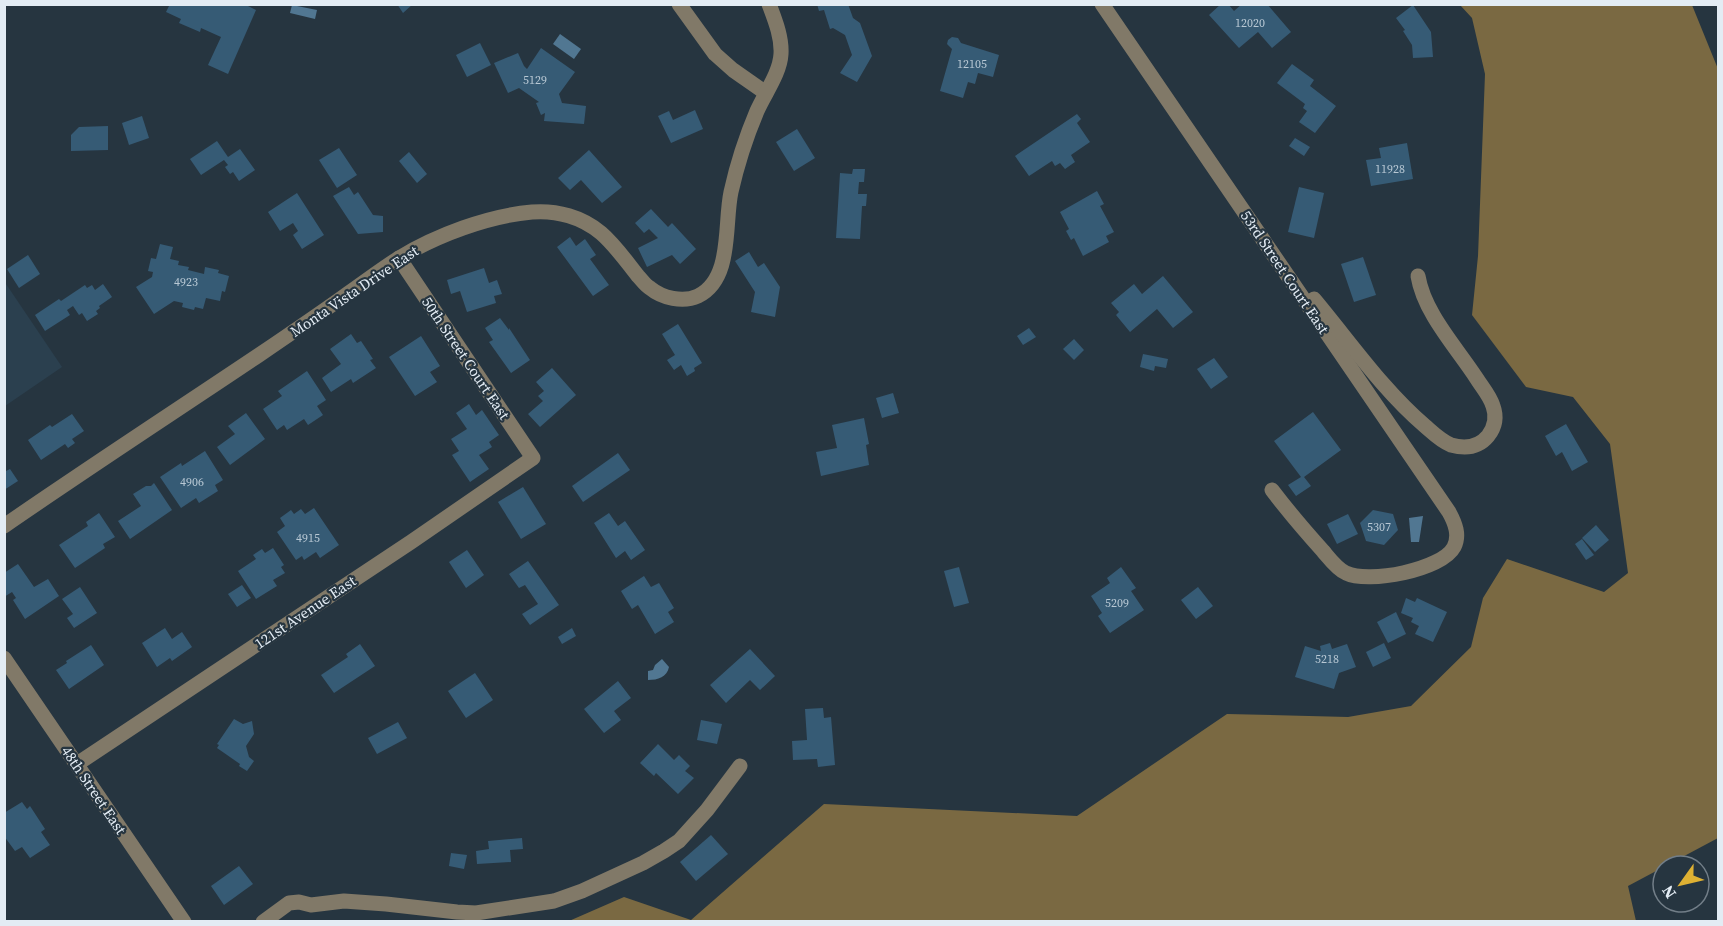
<svg xmlns="http://www.w3.org/2000/svg" width="1723" height="926" font-family="'Source Serif 4',serif">
<style>
.built{fill:#2b404f}
.forest{fill:#7a6942}
.water{fill:#517792}
.building{fill:#365b75}
.lines{fill:none;stroke-linecap:round;stroke-linejoin:round}
.minor{stroke:#817968;stroke-width:15}
.labels{text-anchor:middle;dominant-baseline:central;stroke-width:4.5;stroke-linejoin:round;paint-order:stroke}
.number-label{font-size:12px;fill:#b8c8d4}
.street-label{font-size:15px;fill:#e3ecf4;stroke:#263540}
</style>
<rect width="100%" height="100%" fill="#263540"/>
<path class="built" d="M4,281L62,367L5,406H4Z"/>
<path class="forest" d="M1460,5H1692L1718,69V838L1628,886L1636,921H569L624,897L691,920L824,804L1077,816L1227,714L1348,717L1411,706L1471,647L1483,598L1507,559L1604,592L1628,573L1610,444L1573,397L1526,387L1472,315L1478,256L1485,74L1472,18Z"/>
<g class="water">
<path d="M292,5L317,10L315,19L290,13Z"/>
<path d="M560,34L581,49L574,59L553,44Z"/>
<path d="M1423,516L1419,542H1411L1409,518Z"/>
<path d="M662,659L669,667C667,677 658,680 648,680V671L653,670L655,665Z"/>
</g>
<g class="building">
<path d="M170,4H244L256,10L228,74L208,65L221,37L201,28L200,32L179,23L181,19L166,12Z"/>
<path d="M397,4H413L403,13Z"/>
<path d="M817,4H848L853,18L860,23L872,56L857,82L840,73L852,55L845,35L833,28L830,29L824,10L819,11Z"/>
<path d="M1221,4H1228L1234,11L1242,4H1267L1291,32L1272,48L1258,32L1239,48L1209,15Z"/>
<path d="M1413,5L1431,32L1433,57L1413,58L1412,45L1403,31L1405,30L1396,18Z"/>
<path d="M952,37L958,38L961,43L999,55L993,77L978,73L975,84L968,82L963,98L940,91L952,49L947,44L948,40Z"/>
<path d="M480,43L491,65L467,77L456,55Z"/>
<path d="M541,48L575,72L559,94L562,103L586,106L584,124L544,121L545,113L541,115L536,103L539,102L519,88L508,93L494,63L518,53L524,66L527,69Z"/>
<path d="M1292,64L1314,80L1310,86L1336,106L1315,133L1299,122L1307,111L1303,108L1305,104L1277,83Z"/>
<path d="M695,110L703,129L671,143L658,116L669,111L673,120Z"/>
<path d="M1077,114L1081,119L1077,123L1090,142L1071,155L1075,162L1065,169L1060,163L1055,166L1052,161L1029,176L1015,156Z"/>
<path d="M142,116L149,138L129,145L122,123Z"/>
<path d="M108,126V150L71,151V135L79,127Z"/>
<path d="M797,129L815,158L794,171L776,142Z"/>
<path d="M1295,138L1310,147L1304,156L1289,146Z"/>
<path d="M217,141L228,157L240,149L255,170L239,181L233,172L230,174L225,167L228,165L224,160L201,175L190,159Z"/>
<path d="M1407,143L1413,179L1371,186L1366,160L1381,158L1379,148Z"/>
<path d="M339,148L357,175L337,188L319,160Z"/>
<path d="M589,150L622,187L602,203L581,180L570,190L558,178Z"/>
<path d="M409,152L427,174L417,183L399,161Z"/>
<path d="M853,169H865L864,182H859L858,194H867L866,206H862L860,239L836,238L840,173L852,174Z"/>
<path d="M349,187L354,195L358,192L373,215L383,216V232L358,234L333,196Z"/>
<path d="M1299,187L1324,193L1314,238L1288,232Z"/>
<path d="M1097,191L1104,204L1100,206L1114,232L1106,236L1109,242L1083,256L1074,238L1071,240L1066,231L1069,229L1060,212Z"/>
<path d="M297,193L324,235L302,249L293,235L298,231L293,223L280,231L268,212Z"/>
<path d="M651,209L668,227L672,223L696,249L680,264L672,255L647,267L638,248L658,238L649,229L644,233L635,223Z"/>
<path d="M570,237L576,246L585,239L596,255L590,259L609,285L593,296L557,247Z"/>
<path d="M160,244L173,247L170,259L179,261L178,265L189,267L188,270L204,274L205,267L219,270L218,273L229,276L225,292L222,291L220,301L206,298L203,309L195,307L194,310L182,307L183,303L174,301L154,314L136,287L152,277L153,272L148,271L151,258L156,259Z"/>
<path d="M749,252L758,267L764,263L780,287L775,317L751,312L755,292L735,261Z"/>
<path d="M28,255L40,274L19,288L7,269Z"/>
<path d="M1363,257L1376,295L1354,302L1341,264Z"/>
<path d="M484,268L489,283L497,280L502,294L494,296L496,303L467,312L460,291L451,294L447,280Z"/>
<path d="M1163,276L1193,312L1173,328L1157,309L1130,332L1116,315L1119,312L1111,303L1134,284L1142,294Z"/>
<path d="M103,284L112,297L99,306L100,308L96,311L98,314L87,321L82,313L79,315L73,306L67,310L70,315L45,331L35,315L59,299L61,301L85,285L87,288L92,285L95,290Z"/>
<path d="M500,318L509,330V328L530,360L511,373L489,342L493,340L485,328Z"/>
<path d="M678,324L702,363L694,368L695,371L687,376L681,365L674,370L667,360L675,355L662,334Z"/>
<path d="M1029,328L1036,337L1023,345L1017,336Z"/>
<path d="M351,334L357,343L361,341L373,359L370,360L376,368L353,383L351,379L331,392L322,378L341,364L330,349Z"/>
<path d="M421,336L440,366L430,372L437,382L415,396L389,357Z"/>
<path d="M1074,339L1084,350L1074,360L1063,349Z"/>
<path d="M1143,354L1168,359L1166,368L1155,366L1154,371L1140,367Z"/>
<path d="M1214,358L1228,377L1211,389L1197,369Z"/>
<path d="M552,368L576,395L540,427L528,414L543,401L538,396L544,391L536,382Z"/>
<path d="M307,371L326,400L317,406L323,415L308,425L304,419L287,430L284,425L277,430L263,409L282,396L278,391Z"/>
<path d="M893,393L899,413L882,418L876,398Z"/>
<path d="M469,404L476,415L482,410L499,435L489,442L492,447L479,455L489,469L470,482L452,455L459,451L451,439L467,429L456,413Z"/>
<path d="M1313,412L1341,450L1304,477L1311,486L1296,496L1288,485L1301,477L1274,441Z"/>
<path d="M246,413L265,439L230,465L217,447L235,434L228,426Z"/>
<path d="M72,414L84,431L72,439L75,443L68,448L65,444L41,460L28,440L50,425L52,427Z"/>
<path d="M864,418L869,444L866,445L869,465L821,476L816,452L837,448L832,425Z"/>
<path d="M1566,424L1588,462L1572,471L1562,452L1556,456L1545,436Z"/>
<path d="M205,451L223,480L215,485L218,491L199,503L196,498L181,508L160,477L181,463L182,466Z"/>
<path d="M618,453L630,470L583,502L572,486Z"/>
<path d="M10,469L18,481L4,490V472Z"/>
<path d="M154,483L172,510L130,539L118,521L141,506L133,494L146,486H151Z"/>
<path d="M523,487L546,524L521,539L498,502Z"/>
<path d="M314,508L339,545L320,558L316,552L304,560L302,556L296,560L277,532L285,526L280,518L291,510L294,514L301,509L305,514Z"/>
<path d="M1373,510L1393,514L1398,530L1384,545L1366,541L1360,523Z"/>
<path d="M99,513L115,537L103,544L105,548L75,568L59,545L88,526L86,522Z"/>
<path d="M609,513L618,526L625,521L645,550L631,560L625,551L616,558L594,523Z"/>
<path d="M1348,514L1358,534L1337,544L1327,524Z"/>
<path d="M1596,525L1609,540L1595,552L1582,538Z"/>
<path d="M1582,539L1594,555L1586,560L1575,544Z"/>
<path d="M273,548L284,565L281,567L285,573L273,580L277,586L256,599L238,571L256,559L253,555L262,549L265,553Z"/>
<path d="M467,550L484,575L466,588L449,562Z"/>
<path d="M528,561L559,605L530,625L522,614L538,604L525,585L519,588L509,574Z"/>
<path d="M18,564L34,587L48,579L59,596L25,619L13,600L16,598L12,592L4,597V573Z"/>
<path d="M959,567L969,603L954,607L944,571Z"/>
<path d="M1121,567L1136,588L1131,591L1144,610L1110,633L1098,616L1102,613L1091,596L1110,583L1107,578Z"/>
<path d="M644,576L651,587L659,583L674,608L668,612L674,622L655,634L638,605L632,609L621,591Z"/>
<path d="M242,585L251,598L237,607L228,594Z"/>
<path d="M80,587L97,613L74,628L67,618L73,614L62,599Z"/>
<path d="M1198,587L1213,606L1196,619L1181,600Z"/>
<path d="M1406,598L1415,602L1417,598L1447,612L1433,642L1415,634L1419,626L1411,622L1413,618L1401,613Z"/>
<path d="M1396,612L1406,634L1388,643L1377,622Z"/>
<path d="M165,628L172,639L182,632L192,647L172,661L170,658L157,667L142,643Z"/>
<path d="M572,628L576,636L562,644L558,637Z"/>
<path d="M1330,643L1332,649L1347,644L1356,667L1339,673L1334,689L1295,677L1305,646L1321,651L1320,646Z"/>
<path d="M1384,643L1391,658L1373,667L1366,652Z"/>
<path d="M360,644L375,666L334,693L321,675L348,657L346,654Z"/>
<path d="M91,645L104,665L69,689L56,670L67,663L66,661Z"/>
<path d="M750,649L775,676L760,690L750,680L726,703L710,685Z"/>
<path d="M475,673L493,700L466,718L448,691Z"/>
<path d="M618,681L631,698L614,711L621,720L604,733L584,709Z"/>
<path d="M823,708L824,718L831,717L835,765L818,767L817,759L793,760L792,741L807,740L805,709Z"/>
<path d="M234,719L243,724L252,721L254,734L246,746L249,757L254,761L247,771L239,766L240,764L217,748L219,745L217,744Z"/>
<path d="M701,720L722,724L717,744L697,740Z"/>
<path d="M398,722L407,738L377,754L368,738Z"/>
<path d="M658,744L674,760L679,755L690,766L685,771L694,778L678,794L656,773L654,776L640,763Z"/>
<path d="M22,802L27,809L30,806L45,829L41,832L50,845L30,858L22,847L15,851L4,836V813Z"/>
<path d="M711,835L728,854L696,881L680,862Z"/>
<path d="M522,838L523,849L510,850L511,862L477,864L476,851L489,849L488,841Z"/>
<path d="M451,853L467,855L464,869L449,866Z"/>
<path d="M239,866L253,884L224,905L211,886Z"/>
</g>
<g class="lines">
<g class="minor">
<path d="M679,4L715,54L733,70L766,93"/>
<path d="M1102,4L1449,512C1455,523 1460,535 1454,547C1442,570 1368,584 1346,573C1337,569 1329,558 1323,551C1305,531 1288,511 1272,490"/>
<path d="M1314,299C1350,342 1382,389 1425,426C1433,433 1441,441 1451,445C1465,449 1478,448 1488,436C1495,427 1497,417 1493,406C1490,396 1482,387 1477,379C1457,348 1424,313 1418,276"/>
<path d="M4,526C88,468 174,412 259,355C287,336 315,317 343,297C362,284 380,270 399,258C437,235 488,216 532,212C557,210 582,217 601,233C615,245 626,261 638,276C642,280 645,285 650,288C662,298 683,303 698,296C733,279 724,224 731,192C737,165 746,137 757,111C765,93 780,73 781,54C782,37 775,20 769,4"/>
<path d="M4,658L184,922"/>
<path d="M77,764L411,542L533,458L399,258"/>
<path d="M263,922L289,903L299,902L311,905L344,901L386,904L457,912L476,913L554,901L582,891L643,863L664,851L679,841L707,810L740,766"/>
</g>
</g>
<g class="labels">
<g class="number-label">
<text x="1250" y="23">12020</text>
<text x="972" y="64">12105</text>
<text x="535" y="80">5129</text>
<text x="1390" y="169">11928</text>
<text x="186" y="282">4923</text>
<text x="192" y="482">4906</text>
<text x="1379" y="527">5307</text>
<text x="308" y="538">4915</text>
<text x="1117" y="603">5209</text>
<text x="1327" y="659">5218</text>
</g>
<g class="street-label">
<text transform="translate(1285 272) rotate(56)">53rd Street Court East</text>
<text transform="translate(354 291) rotate(-34)">Monta Vista Drive East</text>
<text transform="translate(466 358) rotate(56)">50th Street Court East</text>
<text transform="translate(305 612) rotate(-34)">121st Avenue East</text>
<text transform="translate(94 790) rotate(56)">48th Street East</text>
</g>
</g>
<rect width="1723" height="926" fill="none" stroke="#e3ecf4" stroke-width="12"/>
<g transform="translate(1681 884) rotate(236)"><circle r="28" fill="#263540" stroke="#727e88" stroke-width="1.5"/>
<path d="M0-4.5L10 22L0 15L-10 22Z" fill="#deb133"/>
<text y="-9" font-size="16" font-weight="bold" text-anchor="middle" fill="#e3ecf4">N</text>
</g>
</svg>
